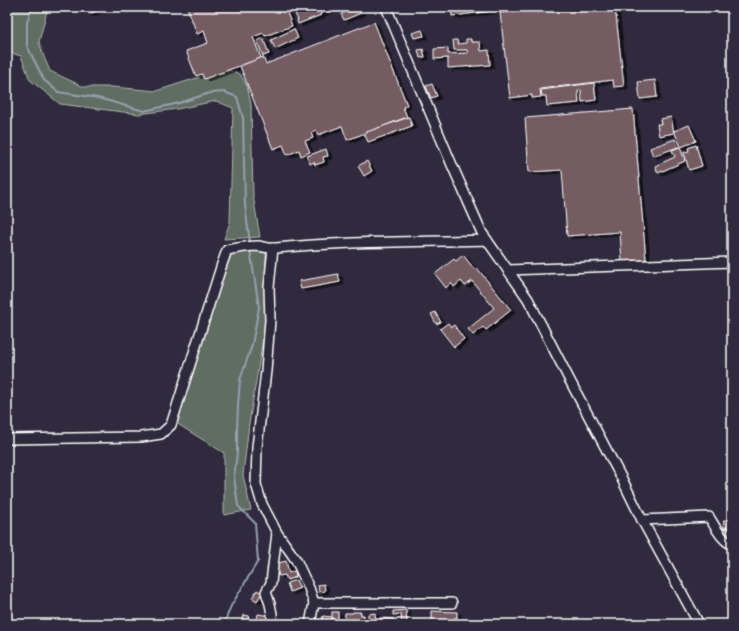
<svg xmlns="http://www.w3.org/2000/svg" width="739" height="631" font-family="'Architects Daughter',sans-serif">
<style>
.green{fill:#606d63;stroke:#b0b6b1}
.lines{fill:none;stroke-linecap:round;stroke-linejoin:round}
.stream{stroke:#95a0af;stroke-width:2}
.building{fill:#745c64;stroke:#fff;filter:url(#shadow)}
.minor-casing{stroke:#fff;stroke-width:12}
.minor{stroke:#2f2a3d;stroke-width:9}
</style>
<defs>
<filter id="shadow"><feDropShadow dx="4" dy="2.5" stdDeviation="0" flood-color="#0009"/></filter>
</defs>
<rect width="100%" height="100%" fill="#2f2a3d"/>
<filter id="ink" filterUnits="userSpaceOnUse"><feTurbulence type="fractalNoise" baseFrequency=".025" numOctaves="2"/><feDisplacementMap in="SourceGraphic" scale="8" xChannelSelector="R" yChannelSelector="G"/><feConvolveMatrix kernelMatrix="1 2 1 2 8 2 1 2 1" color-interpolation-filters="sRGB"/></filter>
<g filter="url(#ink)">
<g class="green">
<path d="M7,7H48L39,42L44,57L50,71L84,87H113L156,91L225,69L240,74L247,86L251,104L253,195L260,237L224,239L230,222L233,108L216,101L177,109L139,114L60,104L30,80L21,56L7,52Z"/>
<path d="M240,251L266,252L265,288V326L249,424L243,475L251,510L224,515V453L176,423L230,256Z"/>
</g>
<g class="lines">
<g class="stream">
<path d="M32,7L27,22V46L44,80L58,92L98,98L144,111L179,103L210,93L224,92L237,97L243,118L245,205L250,244"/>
<path d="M224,624L231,606L258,561L255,523L238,506L234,477L237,453V430L238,405L240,380L252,345L259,307L250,249"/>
</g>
</g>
<g class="building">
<path d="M87,7H106L89,14Z"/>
<path d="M187,7H285L292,26L265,36L263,33L253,37L261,58L204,79L202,74L196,76L186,51L208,43L204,31L197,34Z"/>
<path d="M292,7H337L320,14L321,15L298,24L297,20H298Z"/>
<path d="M358,7H359L361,13L344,20L341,14Z"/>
<path d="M451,7H524L452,16Z"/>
<path d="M554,7H615L624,86L614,87L613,80L540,89L541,97L532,98V95L510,98L500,13Z"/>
<path d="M374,22L407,105L403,107L407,117L347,140L342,126L318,135L316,130L311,133L313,138L305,141L310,152L301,156L299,150L287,155L283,145L273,149L240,66L263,57L266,64Z"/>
<path d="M294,29L298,38L275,49L271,40Z"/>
<path d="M422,30L424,36L414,38L412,33Z"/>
<path d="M263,38L269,54L263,56L257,41Z"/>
<path d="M466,39H471V42H480L481,51L489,50L490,65L448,68V58L434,59V49L448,48V54L468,53L467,50H454L453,40H457L458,44L466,43Z"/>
<path d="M423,49L425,57L420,58L418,50Z"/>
<path d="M655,80L657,97L640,99L638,82Z"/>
<path d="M594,83L596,100L582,102L581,90L578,91L579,103L547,106L546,96H542L541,90Z"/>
<path d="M432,84L437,96L431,98L426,86Z"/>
<path d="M633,109L646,260L622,262L620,232L567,236L562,170L529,172L525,118Z"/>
<path d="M409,117L412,126L368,142L364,133Z"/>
<path d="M671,117L674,133L659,136L657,124H661L660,119Z"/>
<path d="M689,125L696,141L681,147L674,131Z"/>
<path d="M675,139L678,147L653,156L650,148Z"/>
<path d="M696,145L702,166L689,170L684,152L689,151L688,148Z"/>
<path d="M680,147L685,161L658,173L655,166L675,157L672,150Z"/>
<path d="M326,149L328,156L323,157L324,162L315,165L314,162L310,164L307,156Z"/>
<path d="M367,161L372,171L364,176L358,166Z"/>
<path d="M463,255L475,270L477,268L511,310L486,330L483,327L473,335L468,329L494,308L472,281L465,286L461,281L454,287L451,283L446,288L435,274L454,259L456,261Z"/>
<path d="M338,274L340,282L301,289L299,281Z"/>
<path d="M435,312L441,322L436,324L431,314Z"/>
<path d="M448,323L451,327L454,325L464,339L454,347L440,329Z"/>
<path d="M724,520L732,521V528L723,527Z"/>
<path d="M722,528L732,530V539L729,538L730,537L720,534Z"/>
<path d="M286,561L289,573L295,571L296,577L287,580L285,575L279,576L275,564Z"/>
<path d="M296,580L300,588L290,592L287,583Z"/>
<path d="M324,584L325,591L319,592L318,585Z"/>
<path d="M257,590L262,593L257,601L252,598Z"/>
<path d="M406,610L407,624H402L401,614L393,615V611Z"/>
<path d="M432,611L457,612V618H454V620H460V624H432Z"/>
<rect x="332" y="612" width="6" height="11"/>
<path d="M353,612H361V615H364V624L345,623V613H353Z"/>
<path d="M375,613L376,624H368V614Z"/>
<path d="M258,614L270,616L268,624H256Z"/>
<path d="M244,615L249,616L247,624H242Z"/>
<path d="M323,616L332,617L331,624H321Z"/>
<path d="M380,618L393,619V624H386V623L380,622Z"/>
</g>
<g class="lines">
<g class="minor-casing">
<g id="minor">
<path d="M386,7L452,165L482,233L528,299L569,379L622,479L642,520L699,624"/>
<path d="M273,248L269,287L270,320L266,371L257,447L256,484L262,504L277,533L296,560L309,588L314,603L310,624"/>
<path d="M508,270L732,262"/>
<path d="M7,439L141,437L161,434L171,425L221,267L227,250C237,248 247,246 258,246C264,247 270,249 276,248C346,241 417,242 487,240"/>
<path d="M642,520L709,517C716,528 721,539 732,545"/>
<path d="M314,603H452"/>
<path d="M272,624V614L270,604L266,592L271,583L272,574L277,533"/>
</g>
</g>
<use href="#minor" class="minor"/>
</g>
</g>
<rect width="739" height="631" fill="none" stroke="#2f2a3d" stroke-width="24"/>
<rect x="12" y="12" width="715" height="607" fill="none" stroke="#fff" stroke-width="1.5" filter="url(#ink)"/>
</svg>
